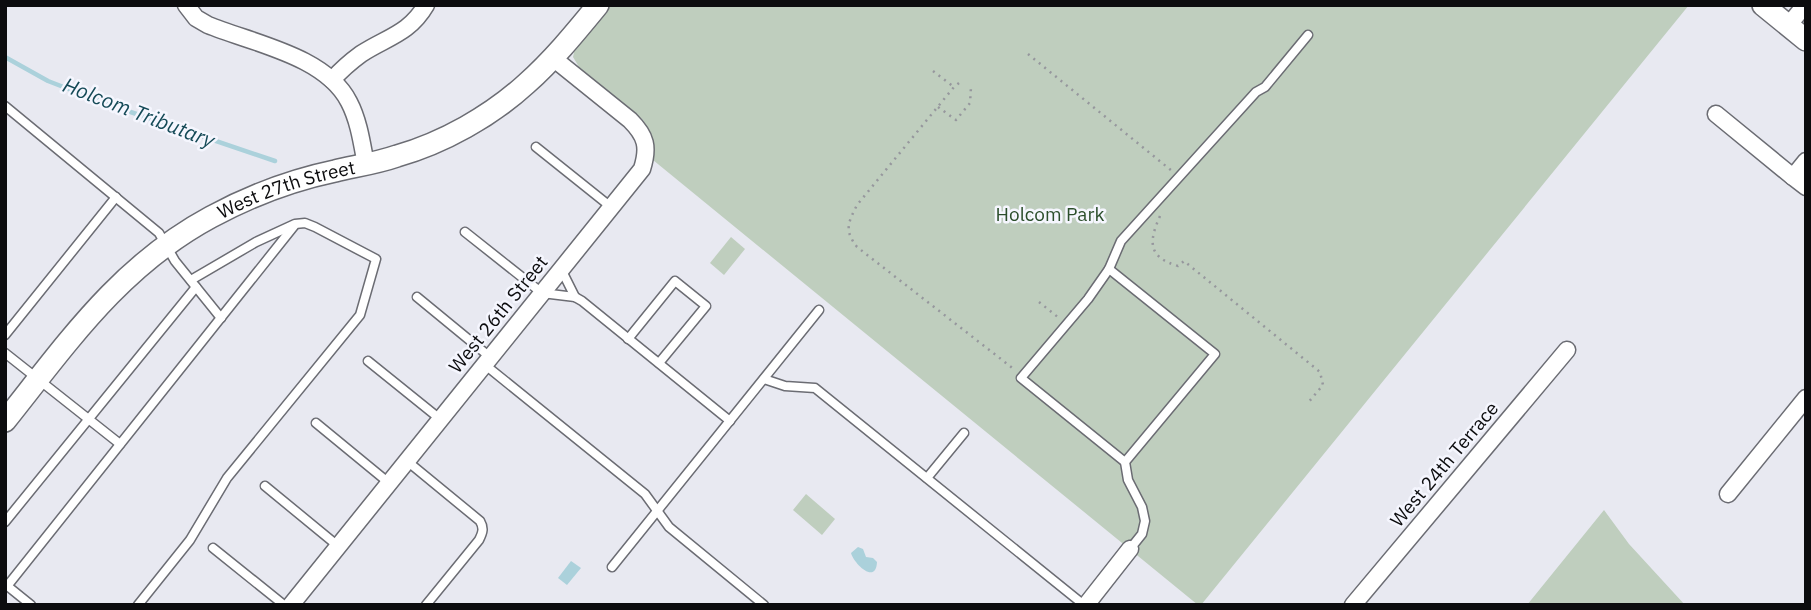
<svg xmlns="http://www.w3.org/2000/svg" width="1811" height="610" font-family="'IBM Plex Sans',sans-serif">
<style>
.green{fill:#bfcebe}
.water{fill:#abd1db}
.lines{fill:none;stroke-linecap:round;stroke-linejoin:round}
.stream{stroke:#abd1db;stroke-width:4.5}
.service-casing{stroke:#6b6c73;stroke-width:11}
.minor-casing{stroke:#6b6c73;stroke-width:19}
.tertiary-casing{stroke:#6b6c73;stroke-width:24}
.path{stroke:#96979d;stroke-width:2.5;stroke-dasharray:2 5;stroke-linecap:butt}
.service{stroke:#fff;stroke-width:8}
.minor{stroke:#fff;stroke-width:16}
.tertiary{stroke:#fff;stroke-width:21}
.labels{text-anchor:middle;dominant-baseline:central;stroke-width:5;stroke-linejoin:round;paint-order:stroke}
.street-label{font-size:19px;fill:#0c0c0e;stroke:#f5f6fe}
.park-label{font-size:19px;fill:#2b4e2b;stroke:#f5f6fe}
.water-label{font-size:21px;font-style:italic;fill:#154a57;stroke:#f5f6fe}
</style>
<rect width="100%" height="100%" fill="#e8e9f1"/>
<g class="green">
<path d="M610,5H1689L1201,605H1198L653,160L652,138L643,120L579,67L573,57L575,48Z"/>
<path d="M731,237L745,249L724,275L710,263Z"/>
<path d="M806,494L835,519L822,535L793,510Z"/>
<path d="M1604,510L1629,544L1685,605H1527Z"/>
</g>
<g class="water">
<path d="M858,547L863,549L866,557L873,558L877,562C876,585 854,564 851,553Z"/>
<path d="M571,561L581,568L567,585L558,578Z"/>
</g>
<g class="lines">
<path class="stream" d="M5,57L48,81L110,105L275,161"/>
<g class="service-casing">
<g id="service">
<path d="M5,106L159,233L175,261L221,318"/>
<path d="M536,147L611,207"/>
<path d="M465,232L542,293L575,297L582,301L730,421"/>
<path d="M561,269L575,297"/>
<path d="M1109,269L1215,354L1125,462L1128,480L1142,507L1145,521L1142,534L1130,549"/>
<path d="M417,297L490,357"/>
<path d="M5,335L116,197"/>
<path d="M628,339L675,281L706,306L659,363"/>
<path d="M5,353L120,444"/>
<path d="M368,361L440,419"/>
<path d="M484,364L645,494L669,527L764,605"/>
<path d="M764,379L785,386L815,388L1084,605"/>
<path d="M316,423L389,483"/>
<path d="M407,461L480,521C484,528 483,532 479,540L426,605"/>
<path d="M1125,462L1021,378L1088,299L1109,269L1121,241L1256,92L1265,87L1308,35"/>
<path d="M927,478L964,433"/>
<path d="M265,486L338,546"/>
<path d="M5,522L196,287"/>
<path d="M213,548L284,605"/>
<path d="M612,567L819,310"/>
<path d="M5,584L31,605"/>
<path d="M8,585L294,226"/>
<path d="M138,605L190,540L227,478L360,315L376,259L315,227L305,223L295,224L256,242L191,280"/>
</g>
</g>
<g class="minor-casing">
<g id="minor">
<path d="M186,5L196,18L208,25C252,43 326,56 349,102C359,121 362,144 366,165"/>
<path d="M1788,26L1805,5"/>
<path d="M332,80C341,70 350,62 361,54C387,37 409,34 426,5"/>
<path d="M1716,114L1793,177"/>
<path d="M1806,161L1793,177L1806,187"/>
<path d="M1728,494L1806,398"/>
<path d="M291,605L642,169C649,147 646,136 630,120L553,58"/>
<path d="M1086,605L1130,549"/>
<path d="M1353,605L1567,350"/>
</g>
</g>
<g class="tertiary-casing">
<g id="tertiary">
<path d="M1763,5L1806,40"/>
<path id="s1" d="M5,421C68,342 120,266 211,217C250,196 292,180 335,171C356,166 377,163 397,156C443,143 491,116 526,84C553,60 575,33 598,5"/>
</g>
</g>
<g class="path">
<path d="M1028,54L1172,171"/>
<path d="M933,71L954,87"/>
<path d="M959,83L954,87L857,205C848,223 844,230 857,247L1015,370"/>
<path d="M938,107L956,120L970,103L971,87"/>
<path d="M1160,216C1149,241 1147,257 1178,266L1184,261L1320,372L1323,385L1307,404"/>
<path d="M1039,302L1059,318"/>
</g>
<use href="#service" class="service"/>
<use href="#minor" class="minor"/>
<use href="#tertiary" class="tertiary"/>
</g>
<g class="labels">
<g class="street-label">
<text stroke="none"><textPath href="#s1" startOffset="373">West 27th Street</textPath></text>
<text transform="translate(498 314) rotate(-51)">West 26th Street</text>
<text transform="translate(1444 464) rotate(-50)">West 24th Terrace</text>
</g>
<g class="park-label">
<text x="1050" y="214">Holcom Park</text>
</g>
<g class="water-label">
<text transform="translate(139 112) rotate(21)">Holcom Tributary</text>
</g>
</g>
<rect width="1811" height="610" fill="none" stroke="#0c0c0e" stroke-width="14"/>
</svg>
